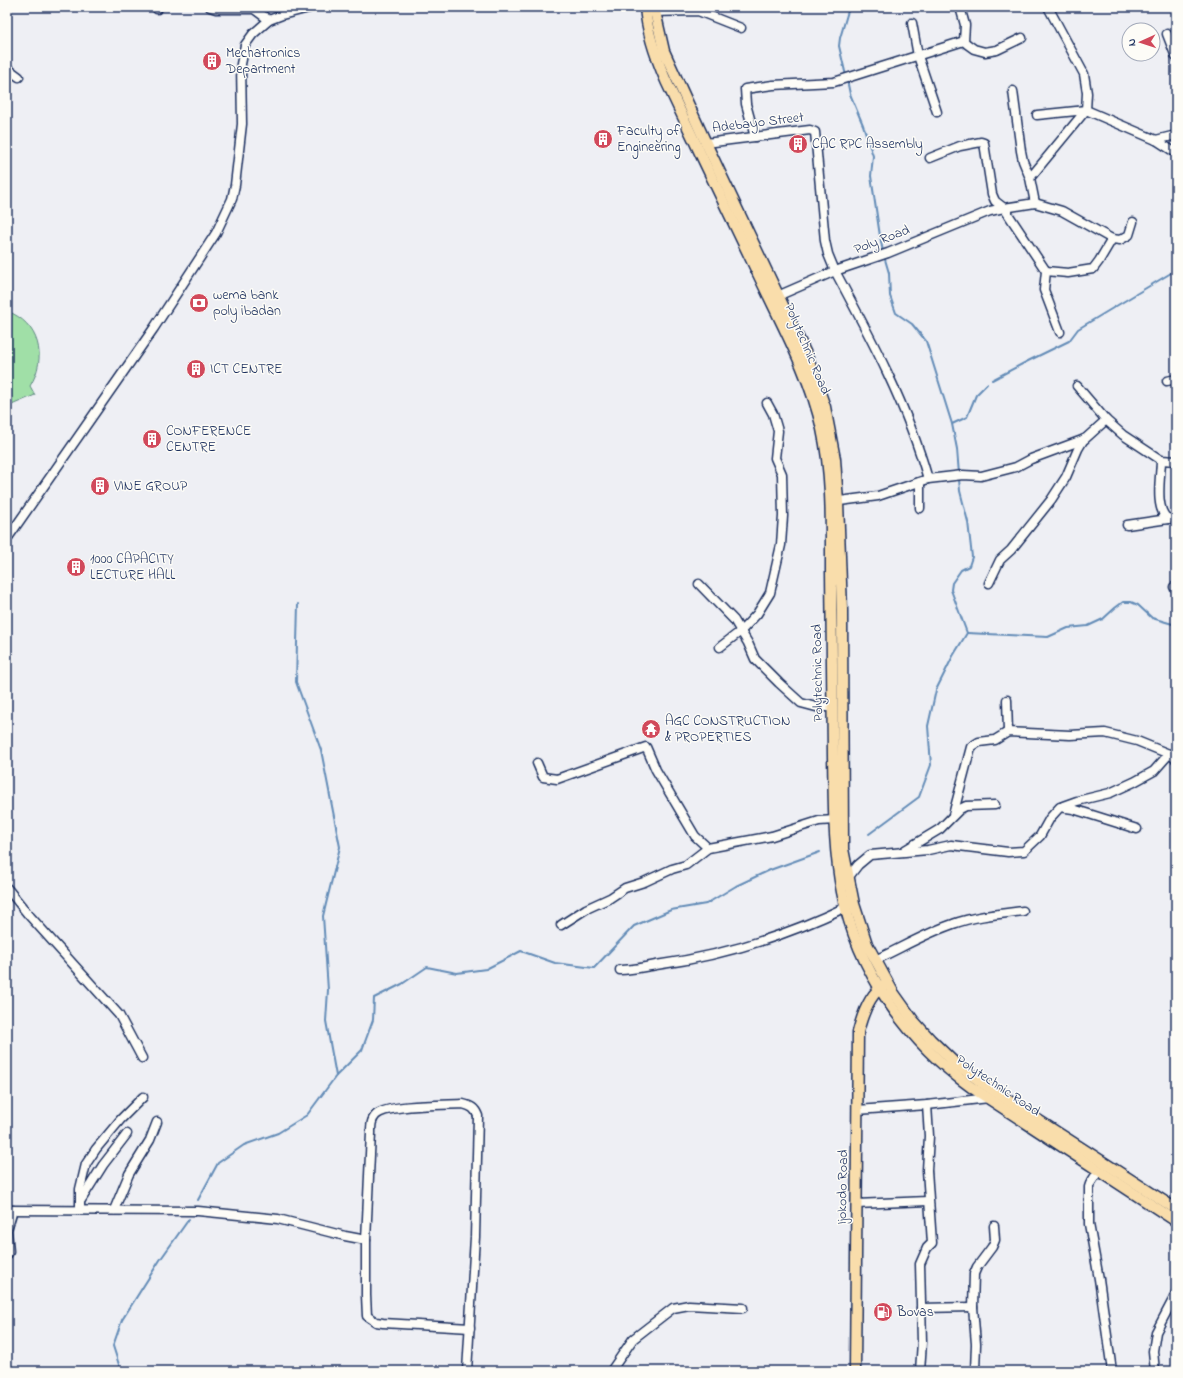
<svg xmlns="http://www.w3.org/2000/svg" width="1183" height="1378" font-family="'Indie Flower',sans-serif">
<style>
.green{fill:#a0dfa7;stroke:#5e8782}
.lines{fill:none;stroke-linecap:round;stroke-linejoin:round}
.stream{stroke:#648cb7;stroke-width:2}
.minor-casing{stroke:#1b2f5e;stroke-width:11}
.major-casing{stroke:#1b2f5e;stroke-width:13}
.minor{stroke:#fdfcf7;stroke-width:8}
.major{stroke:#f9ddab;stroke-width:10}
.labels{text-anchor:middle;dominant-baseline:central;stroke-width:3;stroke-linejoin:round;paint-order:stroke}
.poi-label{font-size:14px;fill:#1b2f5e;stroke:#fdfcf7;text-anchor:start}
.street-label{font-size:14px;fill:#1b2f5e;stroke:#fdfcf7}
</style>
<rect width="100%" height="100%" fill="#eeeff4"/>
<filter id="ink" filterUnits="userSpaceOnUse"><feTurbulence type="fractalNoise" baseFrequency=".025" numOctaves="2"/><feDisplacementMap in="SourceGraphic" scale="8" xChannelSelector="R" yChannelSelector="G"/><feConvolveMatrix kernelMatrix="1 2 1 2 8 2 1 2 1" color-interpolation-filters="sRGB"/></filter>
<g filter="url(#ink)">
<path class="green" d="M7,311C39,323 48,357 30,386L35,395L7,407Z"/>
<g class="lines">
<g class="stream">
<path d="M846,76L839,46L840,38L848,11L847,7"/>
<path d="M847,80L850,94L863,125L873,156L871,176L880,236L883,252"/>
<path d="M884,256L889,273L890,296L896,313L912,324L926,341L952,424L957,449L959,474"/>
<path d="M992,380L1028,361L1069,341L1078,329L1176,270"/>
<path d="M952,424L967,417L976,395L987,384"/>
<path d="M298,604L296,682L321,750L340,847L323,916L328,990L326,1021L336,1076"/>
<path d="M967,633L1048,637L1068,628L1088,626L1103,619L1115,608L1123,602H1131L1138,605L1152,618L1176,625"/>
<path d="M869,834L919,797L931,765L928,726L936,690L953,656L967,633L951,590L952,583L961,570L969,566L972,557L968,522L960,491L959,479"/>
<path d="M198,1200L218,1163L244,1145L278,1133L307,1115L336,1076L362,1050L373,1020L374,998L402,984L427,967L457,973L486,969L521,951L555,963L594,968L634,926L671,910L706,904L736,886L770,870L820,852"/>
<path d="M121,1371L113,1346L122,1320L160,1260L189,1219"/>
</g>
<g class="minor-casing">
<g id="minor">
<path d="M157,7V9L159,7"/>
<path d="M210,7L216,9H254L269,20"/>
<path d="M960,7L965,25L964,41L967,44L974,49L985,52L997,50L1022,38"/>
<path d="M651,12L698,11L741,28"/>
<path d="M912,23L918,56L937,112"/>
<path d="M1167,34L1176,57"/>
<path d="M7,68L19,77"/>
<path d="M1013,91L1021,151L1023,161L1030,178L1035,203"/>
<path d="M1037,115L1086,110L1156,140L1176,153"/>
<path d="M755,137L746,104L745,89L773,85L834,82L964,41"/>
<path d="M1156,140L1176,135"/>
<path d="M706,143L810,130L815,132L825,241L828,254L835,271C871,338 907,405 928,479"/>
<path d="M930,158L960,146L981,142L984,143L992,194L995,201L1004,208L1046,271L1044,290L1060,332"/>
<path d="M1030,178L1086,110L1087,93L1084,74L1048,7"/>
<path d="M1046,271L1068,273L1093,269L1099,261L1112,239"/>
<path d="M773,298L835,271L888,253L990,211L1004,208L1035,203L1062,211L1112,239L1120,240L1129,235L1133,222"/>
<path d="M1167,381L1176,379"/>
<path d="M1077,386L1106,420L1123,435L1161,460L1176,461"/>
<path d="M1161,460C1161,475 1154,509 1168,519L1176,517"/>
<path d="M832,502L878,496L928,479L963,475L981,476L1016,467L1031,459L1085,439L1106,420"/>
<path d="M920,508V482"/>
<path d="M1127,525L1168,519"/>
<path d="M7,539L154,328L216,233L232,199L235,185L242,124L241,64L245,45L253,34L269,20L282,15L313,7"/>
<path d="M989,583L1000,560L1011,550L1051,500L1066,477L1078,449L1084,439"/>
<path d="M699,584L734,620L748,643L755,659L779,683L801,703L816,707H832"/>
<path d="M1174,587H1176"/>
<path d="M720,647L741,631L757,614L770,593L781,545L783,516L782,474L775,458L778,431L773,414L767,403"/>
<path d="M1007,700L1008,732"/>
<path d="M537,763L543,777L557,779L646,747L656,770L695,836L708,848"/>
<path d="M1063,806L1077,801L1110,793L1134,782L1154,771L1169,754"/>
<path d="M953,815L971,747L979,742L995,740L1008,732L1070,735L1105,733L1137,741L1169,754L1176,759"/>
<path d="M905,850L940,829L960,809L966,806L995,805"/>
<path d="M848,878L858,865L870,855L928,850L951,845L1008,852L1024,851L1040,836L1050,818L1060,807L1073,809L1137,829"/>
<path d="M7,888L27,913L119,1015L142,1058"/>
<path d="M561,925L586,909L610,898L625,888L644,882L672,869L686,865L708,848L772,836L819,821L835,820"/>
<path d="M875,960C901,948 926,933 953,924C975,916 999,914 1023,911"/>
<path d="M620,970C632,970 644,967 656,965C722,956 786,936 846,907"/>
<path d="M857,1110L927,1105L989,1098"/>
<path d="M1099,1170L1090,1184L1089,1187V1224L1099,1279L1112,1371"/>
<path d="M81,1200L103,1165L127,1134"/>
<path d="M856,1204L928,1201"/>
<path d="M7,1210L198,1211L278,1219L345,1236L366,1240L371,1133C371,1126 371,1120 376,1115C387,1104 446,1105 463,1104C471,1106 475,1108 478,1116L475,1237L467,1371"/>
<path d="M80,1210V1189L86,1164L96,1149L121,1119L143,1097"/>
<path d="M114,1210L129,1174L150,1140L157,1122"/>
<path d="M366,1240V1295L367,1316L376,1322L383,1323L470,1328"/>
<path d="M7,1255L9,1252L7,1230L13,1210"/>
<path d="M921,1308L973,1307"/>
<path d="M611,1371L633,1339L673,1308L689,1305L743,1308"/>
<path d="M920,1371L922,1342L920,1264L927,1248L932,1243L927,1170L929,1136L927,1105"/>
<path d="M975,1371L976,1344L973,1307L974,1274L977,1267L992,1247L995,1240L994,1226"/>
<path d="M1155,1371L1153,1351L1156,1332L1176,1294"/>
</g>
</g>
<g class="major-casing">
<g id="major">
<path d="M645,7C647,32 656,58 666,81C697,147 728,212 760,278C783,327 810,375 822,429C832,474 831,524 831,570C832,632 832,694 833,756C834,801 833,847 842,892C857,970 907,1041 971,1087L1176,1221"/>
<path d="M654,7L664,51L706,143L807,356L825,407L835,459L838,502L842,610L843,849L854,904L867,944L893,992L913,1020L931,1040L956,1064L981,1082L1027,1113L1176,1209"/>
<path d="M855,1371L858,1032C862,1016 870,994 884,985"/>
</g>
</g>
<use href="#minor" class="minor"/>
<use href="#major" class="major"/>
</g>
</g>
<defs>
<g id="building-disc" transform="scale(1)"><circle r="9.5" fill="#d1495b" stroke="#fdfcf7"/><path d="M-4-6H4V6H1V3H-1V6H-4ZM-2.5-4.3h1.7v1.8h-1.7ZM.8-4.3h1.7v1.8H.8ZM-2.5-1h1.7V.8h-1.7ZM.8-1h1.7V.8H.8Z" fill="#fff"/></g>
<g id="bank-disc" transform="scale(1)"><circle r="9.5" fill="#d1495b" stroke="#fdfcf7"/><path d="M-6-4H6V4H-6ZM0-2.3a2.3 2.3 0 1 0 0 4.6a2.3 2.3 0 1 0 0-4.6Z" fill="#fff"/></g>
<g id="temple-disc" transform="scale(1)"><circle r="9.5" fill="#d1495b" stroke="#fdfcf7"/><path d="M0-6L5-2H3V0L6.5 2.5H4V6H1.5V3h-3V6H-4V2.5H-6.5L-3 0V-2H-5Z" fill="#fff"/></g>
<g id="fuel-disc" transform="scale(1)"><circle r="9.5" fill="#d1495b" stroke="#fdfcf7"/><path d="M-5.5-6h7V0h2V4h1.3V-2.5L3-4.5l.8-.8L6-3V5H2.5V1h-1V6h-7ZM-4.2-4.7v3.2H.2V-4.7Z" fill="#fff"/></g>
</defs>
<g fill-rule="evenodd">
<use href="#building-disc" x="212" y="61"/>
<use href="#building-disc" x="603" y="139"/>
<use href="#building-disc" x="798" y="144"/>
<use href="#bank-disc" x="199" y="303"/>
<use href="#building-disc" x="196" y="369"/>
<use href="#building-disc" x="152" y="439"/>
<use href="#building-disc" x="100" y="486"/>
<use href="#building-disc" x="76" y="567"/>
<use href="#temple-disc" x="651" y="729"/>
<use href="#fuel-disc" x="883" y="1312"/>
</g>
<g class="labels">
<g class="poi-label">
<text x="226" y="53">Mechatronics<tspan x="226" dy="16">Department</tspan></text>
<text x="617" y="131">Faculty of<tspan x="617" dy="16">Engineering</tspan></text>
<text x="812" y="144">CAC RPC Assembly</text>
<text x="213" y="295">wema bank<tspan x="213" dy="16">poly ibadan</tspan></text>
<text x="210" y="369">ICT CENTRE</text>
<text x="166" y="431">CONFERENCE<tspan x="166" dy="16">CENTRE</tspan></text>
<text x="114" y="486">VINE GROUP</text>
<text x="90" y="559">1000 CAPACITY<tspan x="90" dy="16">LECTURE HALL</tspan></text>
<text x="665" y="721">AGC CONSTRUCTION<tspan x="665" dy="16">&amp; PROPERTIES</tspan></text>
<text x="897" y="1312">Bovas</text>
</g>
<g class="street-label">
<text transform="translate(758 123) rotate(-7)">Adebayo Street</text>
<text transform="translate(882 240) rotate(-21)">Poly Road</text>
<text transform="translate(807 349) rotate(67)">Polytechnic Road</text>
<text transform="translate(818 673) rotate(-91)">Polytechnic Road</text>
<text transform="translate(998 1086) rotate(34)">Polytechnic Road</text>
<text transform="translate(843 1187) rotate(-89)">Ijokodo Road</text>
</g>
</g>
<rect width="1183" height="1378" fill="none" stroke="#fdfcf7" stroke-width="24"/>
<rect x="12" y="12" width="1159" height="1354" fill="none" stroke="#1b2f5e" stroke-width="1.5" filter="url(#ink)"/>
<g transform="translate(1141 42) rotate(267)"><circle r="19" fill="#fdfcf7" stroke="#a3aaba"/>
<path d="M0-3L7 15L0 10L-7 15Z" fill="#d1495b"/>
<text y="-6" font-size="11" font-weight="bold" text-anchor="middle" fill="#1b2f5e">N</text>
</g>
</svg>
